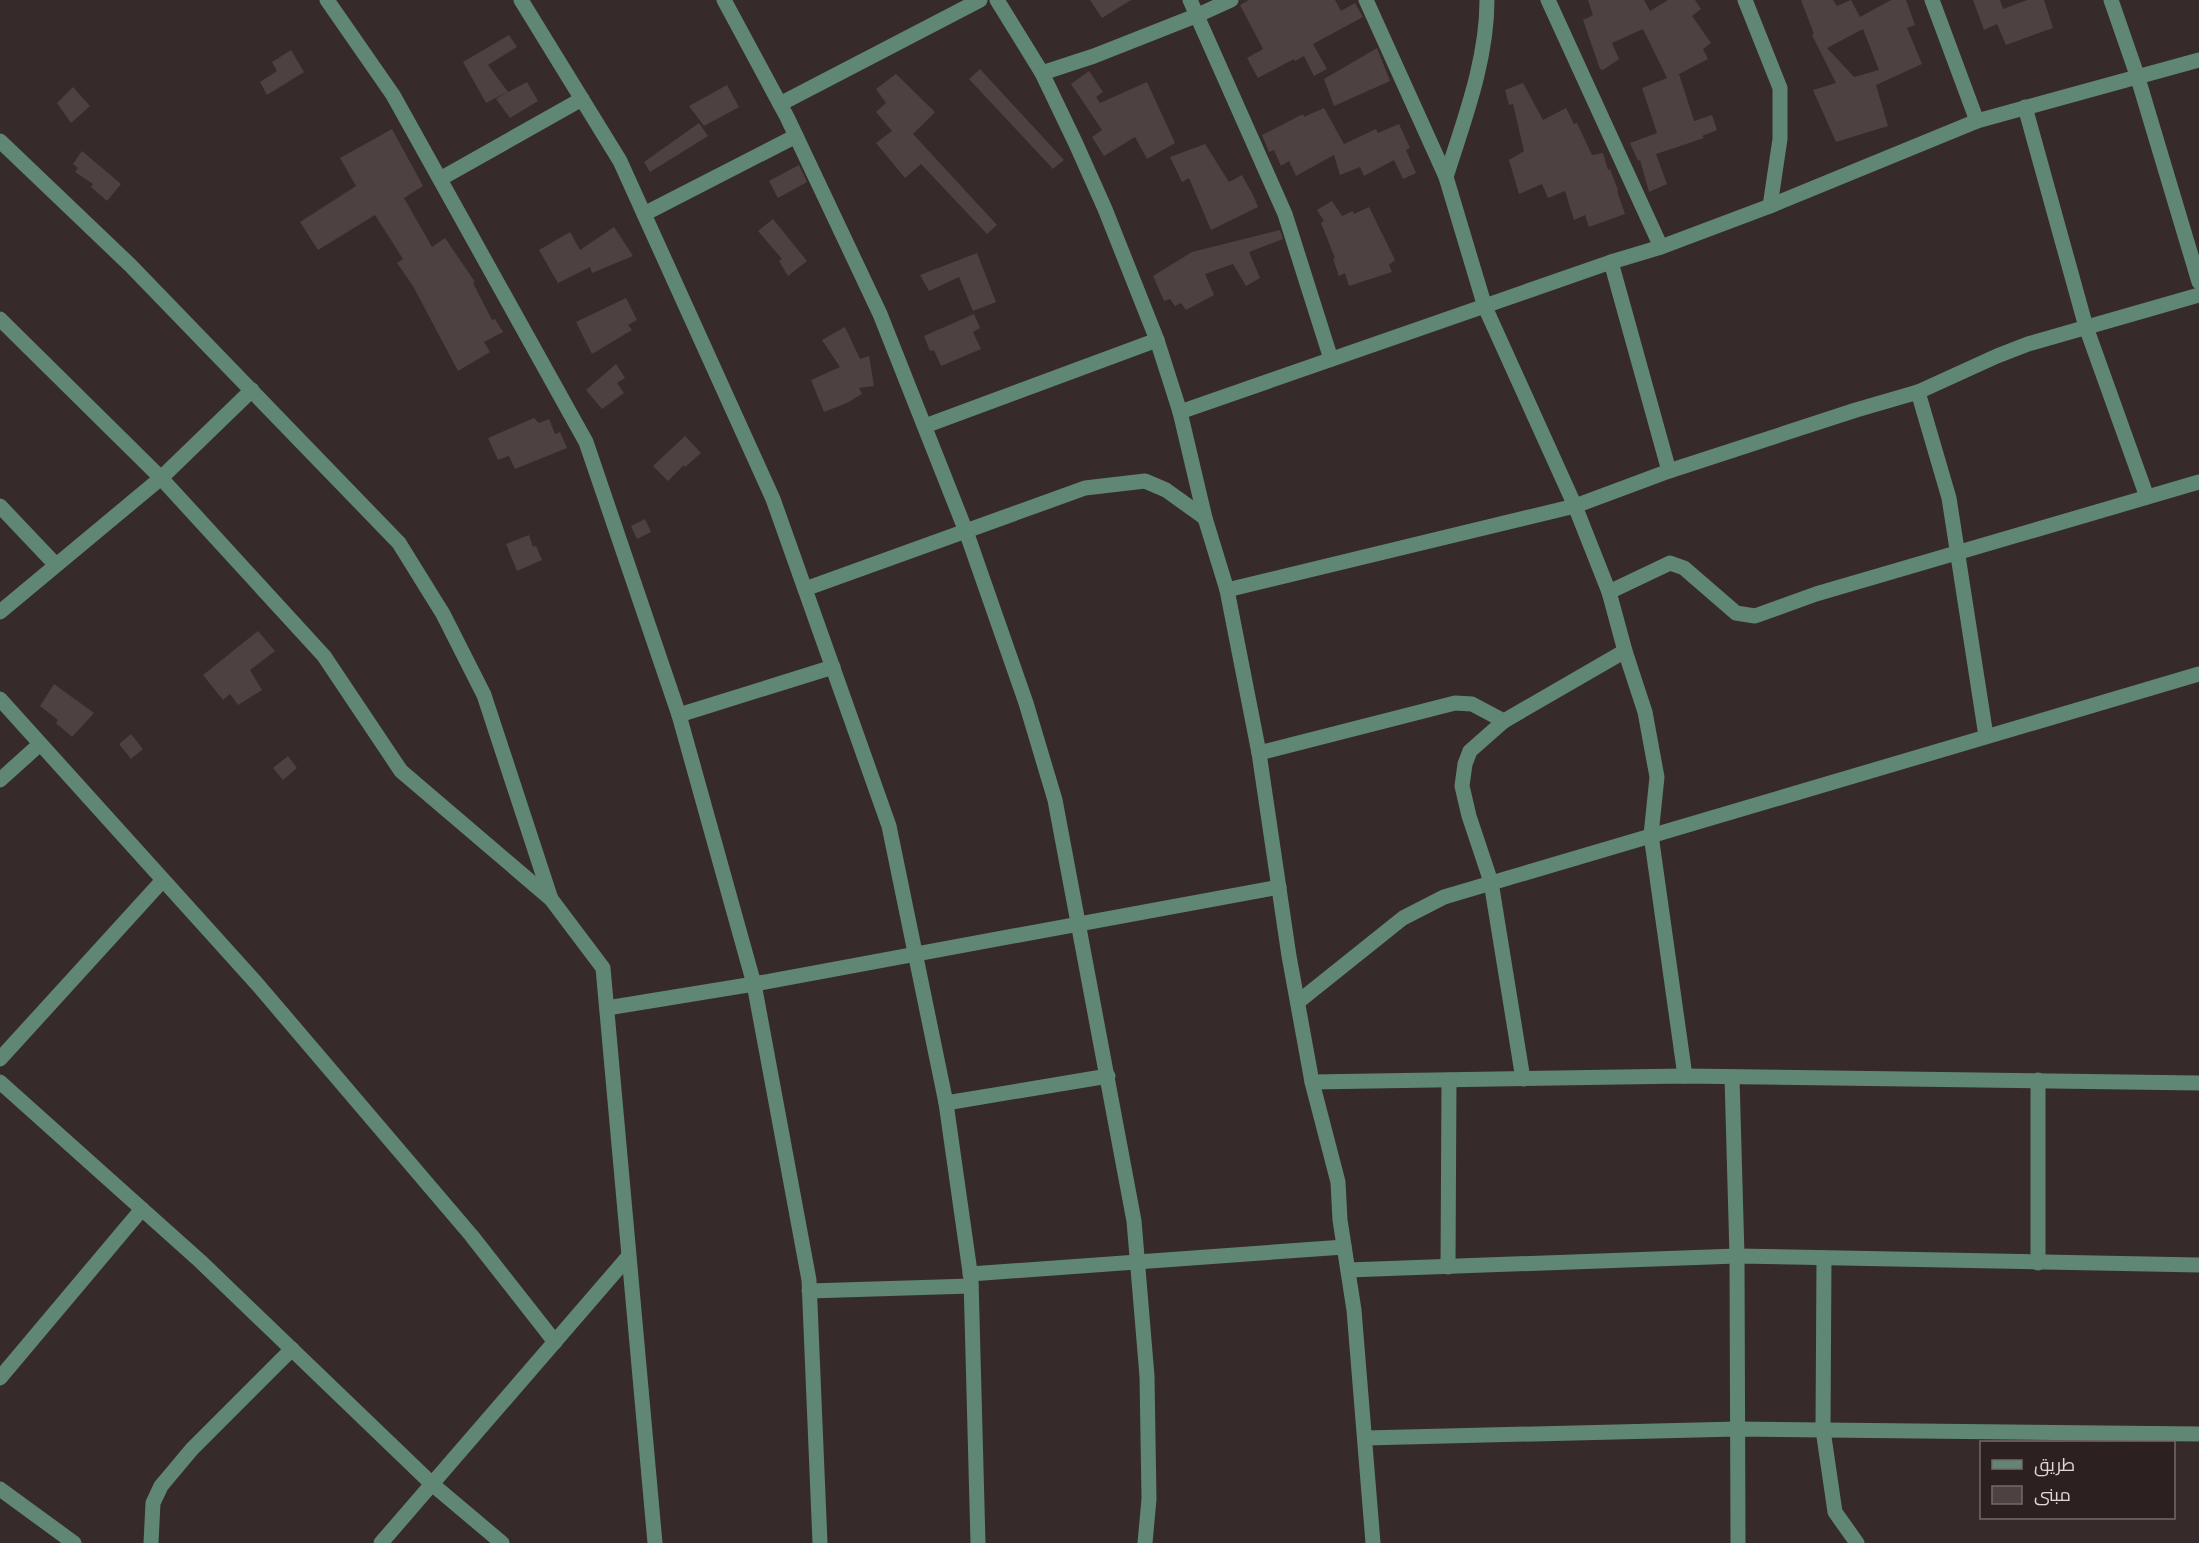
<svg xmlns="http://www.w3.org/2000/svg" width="2199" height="1543" font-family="Ubuntu,Cairo,sans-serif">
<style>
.building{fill:#4e4141;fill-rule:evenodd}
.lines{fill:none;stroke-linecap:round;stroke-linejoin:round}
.minor{stroke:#608674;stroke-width:15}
</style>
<rect width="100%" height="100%" fill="#362a2a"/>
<g class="building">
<path d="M1090,0H1131L1102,18Z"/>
<path d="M1249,0H1335L1341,11L1355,3L1363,17L1313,44L1327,69L1314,76L1304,56L1295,61L1294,59L1258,78L1247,58L1263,49L1240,5Z"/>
<path d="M1588,0H1644L1650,11L1668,0H1695L1701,9L1692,16L1711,43L1703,49L1708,59L1679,74L1694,121L1712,115L1717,130L1702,136L1704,138L1656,154L1667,184L1649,192L1640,160L1638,161L1630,143L1657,133L1642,88L1667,78L1643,29L1612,43L1619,59L1603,70L1600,69L1583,20L1593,15Z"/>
<path d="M1801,0H1833L1837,6L1851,0L1860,17L1891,0H1906L1915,25L1907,28L1922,64L1876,85L1888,126L1836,142L1813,90L1836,83L1812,35L1814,34ZM1863,29L1879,70L1854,77L1827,48Z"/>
<path d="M1973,0H2000L2003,9L2027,0H2044L2053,28L2006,45L1997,24L1984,30Z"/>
<path d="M509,35L517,47L488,65L508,92L527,82L538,101L510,118L496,99L507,92L486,103L463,62Z"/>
<path d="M1377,48L1390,81L1334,106L1324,79Z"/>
<path d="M291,50L304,72L267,95L260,82L277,71L272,62Z"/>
<path d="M980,69L1064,160L1053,169L969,79Z"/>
<path d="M1089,71L1103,92L1096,97L1100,103L1147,82L1175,143L1147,159L1135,137L1104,156L1092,137L1102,130L1071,84Z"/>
<path d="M896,74L935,112L913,134L997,225L987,234L921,164L905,178L876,143L892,131L876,112L886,103L876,89Z"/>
<path d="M1523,83L1543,120L1566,108L1574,124L1577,123L1592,155L1603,153L1608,170L1610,169L1618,190L1617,191L1625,214L1589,227L1585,215L1574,220L1565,191L1548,198L1542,184L1519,194L1509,160L1524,151L1513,104L1509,105L1505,90Z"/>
<path d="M727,85L739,107L704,126L689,106Z"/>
<path d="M73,87L90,106L71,123L57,103Z"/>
<path d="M1324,108L1344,144L1376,129L1378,133L1399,124L1410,148L1406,150L1416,173L1403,179L1394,160L1364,176L1360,167L1340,175L1334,155L1296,176L1289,161L1281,166L1274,150L1269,152L1262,135L1303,114L1304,117Z"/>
<path d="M699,123L708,136L650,172L644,162Z"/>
<path d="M392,129L423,186L404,198L432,247L445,238L475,282L473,283L492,320L495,319L503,332L484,342L490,352L458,371L413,286L397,263L403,259L375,215L318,250L300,222L356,186L340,158Z"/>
<path d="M1205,144L1229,182L1242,175L1254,197L1258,207L1211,230L1189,178L1182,182L1170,157Z"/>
<path d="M82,151L121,184L107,201L91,187L93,184L75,172L78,168L73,164Z"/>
<path d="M799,165L807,182L778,198L769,181Z"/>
<path d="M1332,201L1342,216L1353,211L1354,214L1369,207L1395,260L1389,265L1392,272L1349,286L1345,273L1339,276L1333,259L1335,258L1321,223L1324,221L1317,210Z"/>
<path d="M773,219L807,261L788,276L779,261L782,259L758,231Z"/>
<path d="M614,227L633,256L592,273L590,267L558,283L539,250L570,232L580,250Z"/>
<path d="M1280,230L1283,239L1249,252L1260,278L1246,286L1233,264L1205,274L1214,295L1186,310L1181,303L1175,306L1170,299L1164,301L1153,276L1192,252Z"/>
<path d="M977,253L996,302L973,311L959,277L929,291L920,275Z"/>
<path d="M626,298L637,320L628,325L632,330L592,354L576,322Z"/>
<path d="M974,314L980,328L973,332L981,349L941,366L934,350L930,351L924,336Z"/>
<path d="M845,327L860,359L869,356L874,386L859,388L862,394L847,403L824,412L811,380L840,367L822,340Z"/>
<path d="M616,364L625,378L617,383L624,393L602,409L586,390Z"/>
<path d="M534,418L539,423L549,419L555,434L560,432L567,448L515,469L509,456L498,460L488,438Z"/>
<path d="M685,436L701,453L685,467L684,465L668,481L653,466Z"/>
<path d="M645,519L651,532L637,539L631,526Z"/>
<path d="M529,535L533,547L536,546L542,560L517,571L506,544Z"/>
<path d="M258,631L275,651L250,670L262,690L238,705L230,694L223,700L203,675Z"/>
<path d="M54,684L94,713L72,737L56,723L58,720L40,706Z"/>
<path d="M131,734L143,749L131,759L119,744Z"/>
<path d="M288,756L297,768L283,780L273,768Z"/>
</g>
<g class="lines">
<g class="minor">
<path d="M327,0L393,95L586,442L679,715L754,984L809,1280L820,1543"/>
<path d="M521,0L620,161L773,499L889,826L946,1103L971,1279L978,1543"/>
<path d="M724,0L787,117L880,314L967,534L1026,703L1055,800L1134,1221L1147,1376L1149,1499L1145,1543"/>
<path d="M997,0L1042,73L1076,144L1105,209L1157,340L1180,412L1205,518L1227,590L1259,753L1289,956L1312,1082L1338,1182L1340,1220L1354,1310L1373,1543"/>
<path d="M1190,0L1285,214L1331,359"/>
<path d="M1366,0L1446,177L1485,307L1575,506L1609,592L1625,651L1645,712L1657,777L1651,835L1685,1076"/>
<path d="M1548,0L1661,247"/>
<path d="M1745,0L1780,88V139L1770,206"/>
<path d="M1932,0L1977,121"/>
<path d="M2111,0L2137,75L2199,282"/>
<path d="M1042,73L1094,56L1198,15L1231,0"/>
<path d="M780,104L980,0"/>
<path d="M2025,107L2086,327L2147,497"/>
<path d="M0,141L130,265L399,543L443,614L484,695L551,899"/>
<path d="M1446,177C1464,120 1487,61 1487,0"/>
<path d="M440,179L582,99"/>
<path d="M644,214L796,136"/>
<path d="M1611,262L1669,471"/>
<path d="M0,319L161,478L324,656L401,771L551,899L603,968L655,1543"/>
<path d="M1918,392L1949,498L1986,736"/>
<path d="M1180,412L1611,262L1661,247L1770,206L1977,121L2199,60"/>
<path d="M925,426L1157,340"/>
<path d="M0,506L55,564"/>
<path d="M805,589L1085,488L1145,481L1166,490L1205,518"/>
<path d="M1227,590L1575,506L1669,471L1856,410L1918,392L1997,356L2028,344L2199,295"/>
<path d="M1609,592L1670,563L1684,568L1736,613L1755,616L1816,594L2199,482"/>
<path d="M0,612L161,478L252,390"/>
<path d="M0,699L258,985L471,1235L555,1342"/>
<path d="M679,715L833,667"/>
<path d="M1259,753L1455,703L1472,704L1504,721"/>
<path d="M0,780L40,744"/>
<path d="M1298,1002L1403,918L1444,897L2199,674"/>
<path d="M607,1008L754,984L1279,887"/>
<path d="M0,1059L163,880"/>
<path d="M1732,1077L1737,1256L1738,1543"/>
<path d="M1523,1079L1491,882L1469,816L1462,786L1465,764L1470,751L1504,721L1625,651"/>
<path d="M2038,1080V1263"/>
<path d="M0,1082L200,1261L432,1484L502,1543"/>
<path d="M1312,1082L1685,1076L2199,1083"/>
<path d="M946,1103L1108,1076"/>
<path d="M1824,1258L1823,1430L1835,1512L1857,1543"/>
<path d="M1448,1267L1449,1080"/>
<path d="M1348,1270L1737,1256L2199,1265"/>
<path d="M970,1274L1344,1247"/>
<path d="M809,1291L971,1286"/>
<path d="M0,1378L142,1209"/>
<path d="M1365,1438L1737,1429L2199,1434"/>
<path d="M0,1489L74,1543"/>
<path d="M151,1543L153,1503L161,1486L192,1449L292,1349"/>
<path d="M381,1543L628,1257"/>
</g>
</g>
<rect x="1980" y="1441" width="195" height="78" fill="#2c2020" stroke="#746a6a" stroke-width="1.5"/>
<rect x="1992" y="1460" width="30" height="9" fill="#608674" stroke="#746a6a" stroke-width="1.5"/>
<text x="2034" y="1471" font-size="18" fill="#e0d8d8">طريق</text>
<rect x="1992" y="1486" width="30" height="18" fill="#4e4141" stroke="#746a6a" stroke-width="1.5"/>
<text x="2034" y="1501" font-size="18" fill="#e0d8d8">مبنى</text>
</svg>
